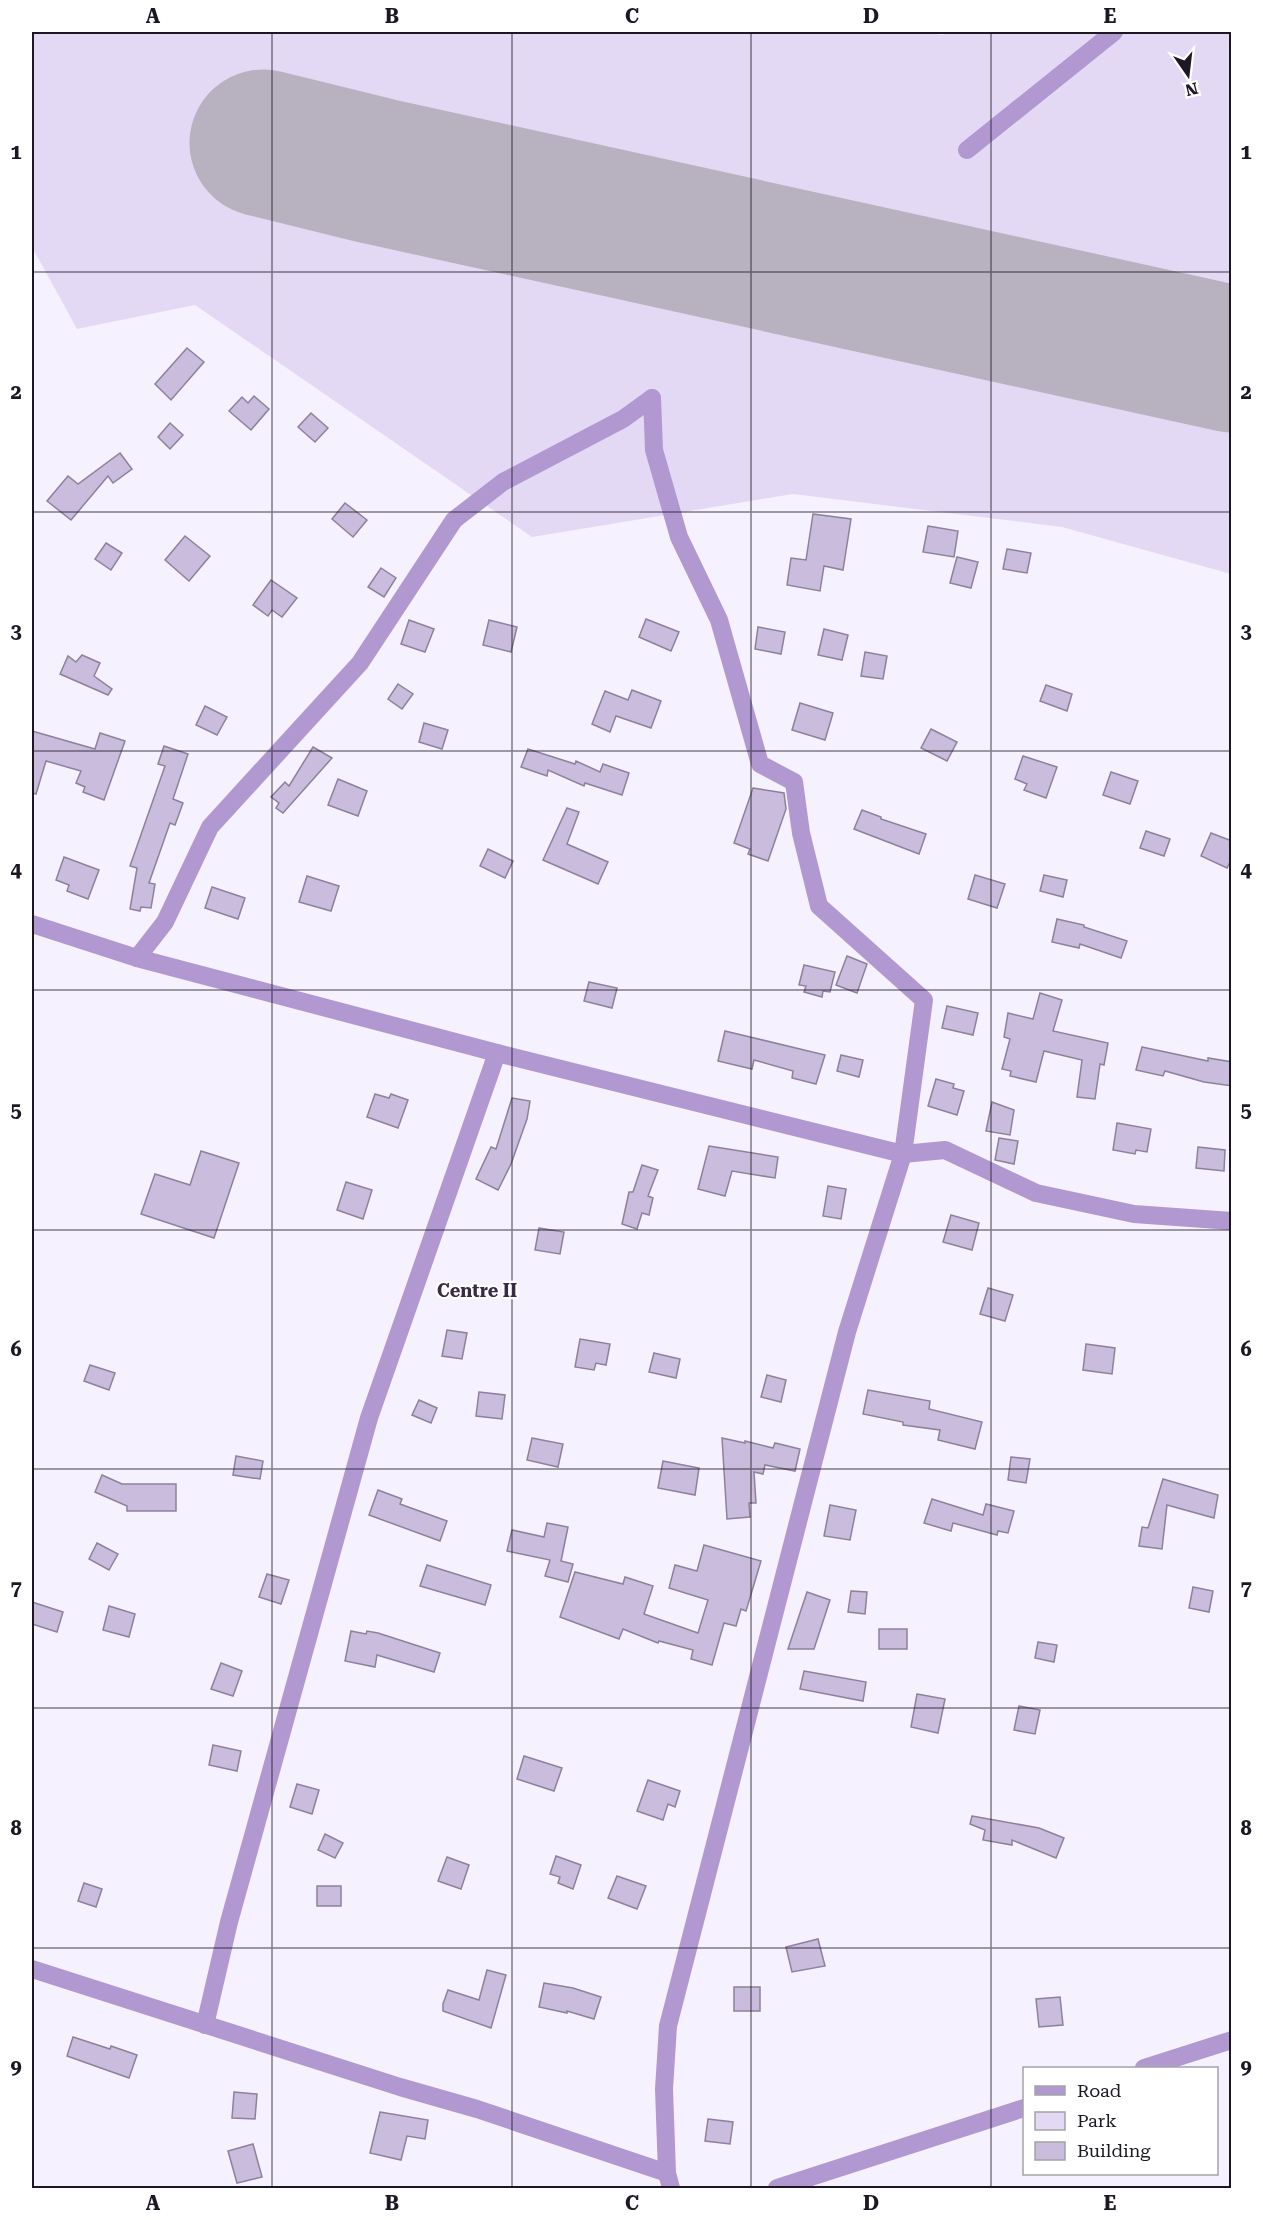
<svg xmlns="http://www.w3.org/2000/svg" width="1263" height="2220" font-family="'Roboto Serif',serif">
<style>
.green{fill:#e4d9f5}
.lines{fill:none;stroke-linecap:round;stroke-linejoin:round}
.runway{stroke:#b8b2c0;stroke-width:147}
.building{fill:#cabcdc;stroke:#8d819e;stroke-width:1.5}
.minor{stroke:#b198d1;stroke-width:18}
.grid{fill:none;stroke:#1c1723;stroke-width:1.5;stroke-opacity:0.55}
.labels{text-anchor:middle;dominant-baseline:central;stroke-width:4.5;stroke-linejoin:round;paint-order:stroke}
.neighbourhood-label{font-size:18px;font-weight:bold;fill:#382c45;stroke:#fff}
.neatline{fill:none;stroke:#1c1723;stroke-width:2}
.grid-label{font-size:20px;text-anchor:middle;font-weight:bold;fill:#1c1723}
</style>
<rect width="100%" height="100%" fill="#f6f1fe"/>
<path class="green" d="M32,32H923L942,35L952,32H1231V574L1062,527L793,494L532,537L195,305L77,329L32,247Z"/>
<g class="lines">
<path class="runway" d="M263,143L377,171L1232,359"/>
</g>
<g class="building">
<path d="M187,348L204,362L171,400L155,384Z"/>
<path d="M254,396L269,409L251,430L229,411L242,397L248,403Z"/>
<path d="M311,413L328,428L315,442L298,427Z"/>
<path d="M170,423L183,435L170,449L158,437Z"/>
<path d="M120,453L132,469L113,483L108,476L71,520L47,501L68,476L78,484Z"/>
<path d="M345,503L367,520L353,537L332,519Z"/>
<path d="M813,514L851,519L843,570L824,566L820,591L787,585L791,558L806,560Z"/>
<path d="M928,526L958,531L954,557L923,552Z"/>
<path d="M185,536L210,556L189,581L165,560Z"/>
<path d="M106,543L122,553L111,570L95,559Z"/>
<path d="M1007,549L1031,553L1027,573L1003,569Z"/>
<path d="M957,557L978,562L971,588L950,583Z"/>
<path d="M381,568L396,578L384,597L368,587Z"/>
<path d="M271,580L297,598L282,617L272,610L268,616L253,605Z"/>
<path d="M646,619L679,632L671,651L639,637Z"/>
<path d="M409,620L434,629L425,652L401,644Z"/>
<path d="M489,620L517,627L511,652L483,645Z"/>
<path d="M758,627L785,632L781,654L755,649Z"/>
<path d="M824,629L848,635L842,660L818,655Z"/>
<path d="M865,652L887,656L883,679L861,676Z"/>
<path d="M82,655L100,663L94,676L112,689L108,695L60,674L68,656L76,662Z"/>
<path d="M398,684L413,694L402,709L388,699Z"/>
<path d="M1046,685L1072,694L1067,711L1040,701Z"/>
<path d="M632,690L661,701L651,728L616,716L610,732L592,724L605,691L628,700Z"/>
<path d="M800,703L833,713L825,740L792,730Z"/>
<path d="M205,706L227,717L217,735L196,725Z"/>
<path d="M424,723L448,730L442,749L419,742Z"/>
<path d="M931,729L957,742L947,761L921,748Z"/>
<path d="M32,731L95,749L100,733L125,741L104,800L83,792L85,787L76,783L81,771L46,761L36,794L32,793Z"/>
<path d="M164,746L188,754L173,799L183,803L175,825L170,823L149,883L155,884L151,908L141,907L140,911L130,909L137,868L130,866L165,766L158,764Z"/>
<path d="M313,747L332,758L283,813L276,808L279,803L271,797L285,782L289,786Z"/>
<path d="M528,749L575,764L576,761L600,772L603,764L629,773L622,795L585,783L584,786L548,770L547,776L521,767Z"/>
<path d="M1023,756L1057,767L1046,798L1024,790L1027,784L1015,779Z"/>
<path d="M1111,772L1138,781L1130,804L1103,795Z"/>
<path d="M338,779L367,791L358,816L328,805Z"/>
<path d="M753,788L784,793L786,809L768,861L748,854L750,849L734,843Z"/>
<path d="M567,808L579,812L567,844L608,862L598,884L543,860Z"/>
<path d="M862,810L881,817V819L926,834L919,854L854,829Z"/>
<path d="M1146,831L1170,839L1164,856L1140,848Z"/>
<path d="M1211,833L1232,841V858L1227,868L1201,856Z"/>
<path d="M488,849L513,861L505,878L480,866Z"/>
<path d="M64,857L99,870L88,899L67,891L69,885L56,880Z"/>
<path d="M975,875L1005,884L997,908L968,899Z"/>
<path d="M1044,875L1067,880L1063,897L1040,891Z"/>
<path d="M307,876L339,886L331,911L299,902Z"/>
<path d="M212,887L245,898L238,919L205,908Z"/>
<path d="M1057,919L1084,925V927L1127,941L1121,958L1080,944L1079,948L1052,942Z"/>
<path d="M847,956L867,964L857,993L836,985Z"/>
<path d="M804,965L835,972L830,992L823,991L822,997L804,992L806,986L799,985Z"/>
<path d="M589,982L617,988L612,1008L584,1001Z"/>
<path d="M1040,993L1062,1000L1053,1031L1108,1043L1104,1065L1100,1064L1095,1099L1077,1097L1082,1060L1044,1051L1036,1082L1010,1076L1011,1071L1002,1069L1010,1039L1004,1037L1008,1013L1033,1019Z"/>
<path d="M947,1006L978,1013L973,1035L942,1028Z"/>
<path d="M725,1031L825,1055L816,1084L792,1078L793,1071L754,1060L752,1069L718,1061Z"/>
<path d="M1142,1047L1208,1061V1058L1232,1062V1086L1204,1082L1165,1071L1163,1076L1136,1070Z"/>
<path d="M841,1055L863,1060L859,1077L837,1071Z"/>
<path d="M936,1079L954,1084L953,1088L964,1091L957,1115L928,1106Z"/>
<path d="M375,1094L389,1098L391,1094L408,1100L398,1128L367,1117Z"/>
<path d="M512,1098L530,1101L527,1119L511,1164L498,1190L476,1179L491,1147L496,1149Z"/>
<path d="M992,1102L1014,1110L1010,1135L986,1131Z"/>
<path d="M1117,1123L1151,1129L1147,1152L1136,1150L1135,1154L1113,1150Z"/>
<path d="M999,1138L1018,1141L1014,1164L995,1160Z"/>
<path d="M709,1146L778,1157L775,1178L732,1171L725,1196L698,1189Z"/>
<path d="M1198,1147L1225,1150L1224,1171L1196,1168Z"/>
<path d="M201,1151L239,1163L214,1238L141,1214L155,1174L190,1185Z"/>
<path d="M642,1165L658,1170L648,1196L653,1198L649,1215L642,1213L637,1229L622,1224L629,1192H633Z"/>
<path d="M346,1182L372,1190L363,1219L337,1210Z"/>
<path d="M828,1186L846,1189L841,1219L823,1216Z"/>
<path d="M951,1215L979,1223L972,1250L943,1242Z"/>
<path d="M539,1228L564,1232L560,1254L535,1250Z"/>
<path d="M988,1288L1013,1295L1005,1321L980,1314Z"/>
<path d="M447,1330L467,1333L462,1359L442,1356Z"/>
<path d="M580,1339L610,1344L606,1365L596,1363L594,1370L575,1367Z"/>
<path d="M1086,1344L1115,1348L1112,1374L1083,1370Z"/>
<path d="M654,1353L680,1359L676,1378L649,1372Z"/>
<path d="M90,1365L115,1373L109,1390L84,1381Z"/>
<path d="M767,1375L786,1380L781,1402L761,1397Z"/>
<path d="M868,1390L930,1401L929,1409L982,1422L975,1449L938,1440L940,1430L903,1425V1422L863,1414Z"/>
<path d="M479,1392L505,1395L502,1419L476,1416Z"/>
<path d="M419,1400L437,1408L431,1423L412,1415Z"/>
<path d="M532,1438L563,1444L558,1467L527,1460Z"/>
<path d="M722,1438L745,1443V1441L773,1448L775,1443L800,1449L795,1471L765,1465L763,1474L754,1472L756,1503H749L750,1517L727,1519Z"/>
<path d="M236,1456L263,1461L260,1479L233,1475Z"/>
<path d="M1011,1457L1030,1459L1026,1483L1008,1480Z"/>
<path d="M663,1461L699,1468L695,1495L658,1488Z"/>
<path d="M102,1475L122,1484H176V1511H127V1506L95,1492Z"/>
<path d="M1163,1479L1218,1495L1214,1518L1167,1505L1162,1549L1139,1546L1142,1527L1148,1528Z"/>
<path d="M378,1490L402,1499L400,1504L447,1521L440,1541L369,1515Z"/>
<path d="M932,1499L983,1515L986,1504L1014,1511L1008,1533L998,1531L997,1535L953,1523L951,1531L924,1523Z"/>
<path d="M830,1505L856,1510L850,1540L824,1536Z"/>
<path d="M547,1523L568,1527L561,1561L573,1564L568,1582L545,1576L550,1560L507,1551L512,1530L544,1537Z"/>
<path d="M97,1543L118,1554L109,1570L89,1559Z"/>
<path d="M704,1545L761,1561L746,1611L741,1609L736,1626L724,1623L712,1665L691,1659L693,1650L659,1641L658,1643L623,1629L619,1639L560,1617L575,1572L623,1584L625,1577L653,1586L644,1614L698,1633L708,1600L669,1588L675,1565L697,1571Z"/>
<path d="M427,1565L491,1585L485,1605L420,1586Z"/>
<path d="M267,1574L289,1580L281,1604L259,1597Z"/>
<path d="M1193,1587L1213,1591L1209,1612L1189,1608Z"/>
<path d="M851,1591L867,1592L865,1614L848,1612Z"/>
<path d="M807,1592L830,1600L814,1649H788Z"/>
<path d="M32,1602L63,1612L57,1632L32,1624Z"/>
<path d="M109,1606L135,1614L129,1637L103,1630Z"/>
<rect x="879" y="1629" width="28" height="20"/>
<path d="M351,1631L366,1634L367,1631L378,1633L440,1653L434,1672L377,1655L375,1667L345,1661Z"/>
<path d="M1038,1642L1057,1645L1054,1662L1035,1658Z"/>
<path d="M221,1663L242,1671L233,1696L211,1689Z"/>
<path d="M804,1671L866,1682L863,1701L800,1689Z"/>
<path d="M917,1694L945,1699L938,1733L911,1727Z"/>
<path d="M1019,1706L1040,1710L1035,1734L1014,1730Z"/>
<path d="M213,1745L241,1751L237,1771L209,1765Z"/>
<path d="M524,1756L562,1768L554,1791L517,1779Z"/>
<path d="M648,1780L680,1791L675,1807L668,1804L663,1820L637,1811Z"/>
<path d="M297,1784L319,1790L312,1814L290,1807Z"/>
<path d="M972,1816L1039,1828L1064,1838L1056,1858L1012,1840V1845L983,1840L985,1830L970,1824Z"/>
<path d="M325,1834L343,1843L335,1858L318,1850Z"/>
<path d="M556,1856L581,1865L573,1889L558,1883L560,1877L550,1874Z"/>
<path d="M447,1857L469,1865L461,1889L438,1881Z"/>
<path d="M617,1876L646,1886L637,1909L608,1898Z"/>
<path d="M84,1883L102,1889L96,1907L78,1901Z"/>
<rect x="317" y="1886" width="24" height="20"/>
<path d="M818,1939L825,1966L792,1972L786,1947Z"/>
<path d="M487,1970L506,1975L491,2028L443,2011V2004L448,1990L479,2000Z"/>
<path d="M544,1983L573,1988L601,1997L594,2019L567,2011V2013L539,2007Z"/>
<rect x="734" y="1987" width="26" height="24"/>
<path d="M1060,1997L1063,2025L1039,2027L1036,1999Z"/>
<path d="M73,2037L110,2049L111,2046L137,2055L129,2078L67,2056Z"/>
<path d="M234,2092L257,2094L255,2119L232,2118Z"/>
<path d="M380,2112L428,2120L425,2139L407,2136L401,2160L370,2153Z"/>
<path d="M708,2119L733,2122L730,2144L705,2141Z"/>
<path d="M253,2144L262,2177L237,2183L228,2151Z"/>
</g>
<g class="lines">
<g class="minor">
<path d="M967,150L1114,32"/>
<path d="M652,398L654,450L679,537L719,620L760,764L794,782L801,833L819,906L924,1000L903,1154L847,1332L668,2026L664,2089L667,2173"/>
<path d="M32,924L137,958L497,1053L903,1154L945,1150L1036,1193L1134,1214L1232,1221"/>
<path d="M137,958L165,922L210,827L360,663L454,520L503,482L623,419L652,398"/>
<path d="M32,1969L400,2087L477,2109L667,2173L671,2188"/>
<path d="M205,2025L229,1922L369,1418L497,1053"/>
<path d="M1144,2068L1232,2040"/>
<path d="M777,2188L1024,2108"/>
</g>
</g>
<path class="grid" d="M272,32V2188M512,32V2188M751,32V2188M991,32V2188M32,272H1232M32,512H1232M32,751H1232M32,990H1232M32,1230H1232M32,1469H1232M32,1708H1232M32,1948H1232"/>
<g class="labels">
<g class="neighbourhood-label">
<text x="477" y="1290">Centre II</text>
</g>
</g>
<rect width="1263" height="2220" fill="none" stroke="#ffffff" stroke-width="66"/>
<rect x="1023" y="2067" width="195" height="108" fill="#ffffff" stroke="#a4a2a7" stroke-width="1.5"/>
<rect x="1035" y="2086" width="30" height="9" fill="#b198d1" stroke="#a4a2a7" stroke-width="1.5"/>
<text x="1077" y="2097" font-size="18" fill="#1c1723">Road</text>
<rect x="1035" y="2112" width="30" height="18" fill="#e4d9f5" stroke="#a4a2a7" stroke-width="1.5"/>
<text x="1077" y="2127" font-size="18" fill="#1c1723">Park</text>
<rect x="1035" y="2142" width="30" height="18" fill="#cabcdc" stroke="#a4a2a7" stroke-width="1.5"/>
<text x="1077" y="2157" font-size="18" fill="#1c1723">Building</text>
<g transform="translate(1188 75) rotate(166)" stroke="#ffffff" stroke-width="4.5" paint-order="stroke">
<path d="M0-4.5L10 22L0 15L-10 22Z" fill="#1c1723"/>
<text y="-9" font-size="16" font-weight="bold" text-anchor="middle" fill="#1c1723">N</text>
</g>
<rect x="33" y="33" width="1197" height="2154" class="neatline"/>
<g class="grid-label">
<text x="153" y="23">A</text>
<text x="392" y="23">B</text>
<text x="632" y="23">C</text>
<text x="871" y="23">D</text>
<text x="1110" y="23">E</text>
<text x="16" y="159">1</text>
<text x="1246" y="159">1</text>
<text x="16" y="399">2</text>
<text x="1246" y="399">2</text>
<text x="16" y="638">3</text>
<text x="1246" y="638">3</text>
<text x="16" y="877">4</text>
<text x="1246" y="877">4</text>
<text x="16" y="1117">5</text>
<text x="1246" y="1117">5</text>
<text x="16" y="1356">6</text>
<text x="1246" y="1356">6</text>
<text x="16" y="1595">7</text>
<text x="1246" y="1595">7</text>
<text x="16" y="1835">8</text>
<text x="1246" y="1835">8</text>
<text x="16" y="2074">9</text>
<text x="1246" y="2074">9</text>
<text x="153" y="2210">A</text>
<text x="392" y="2210">B</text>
<text x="632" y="2210">C</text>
<text x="871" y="2210">D</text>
<text x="1110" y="2210">E</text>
</g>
</svg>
